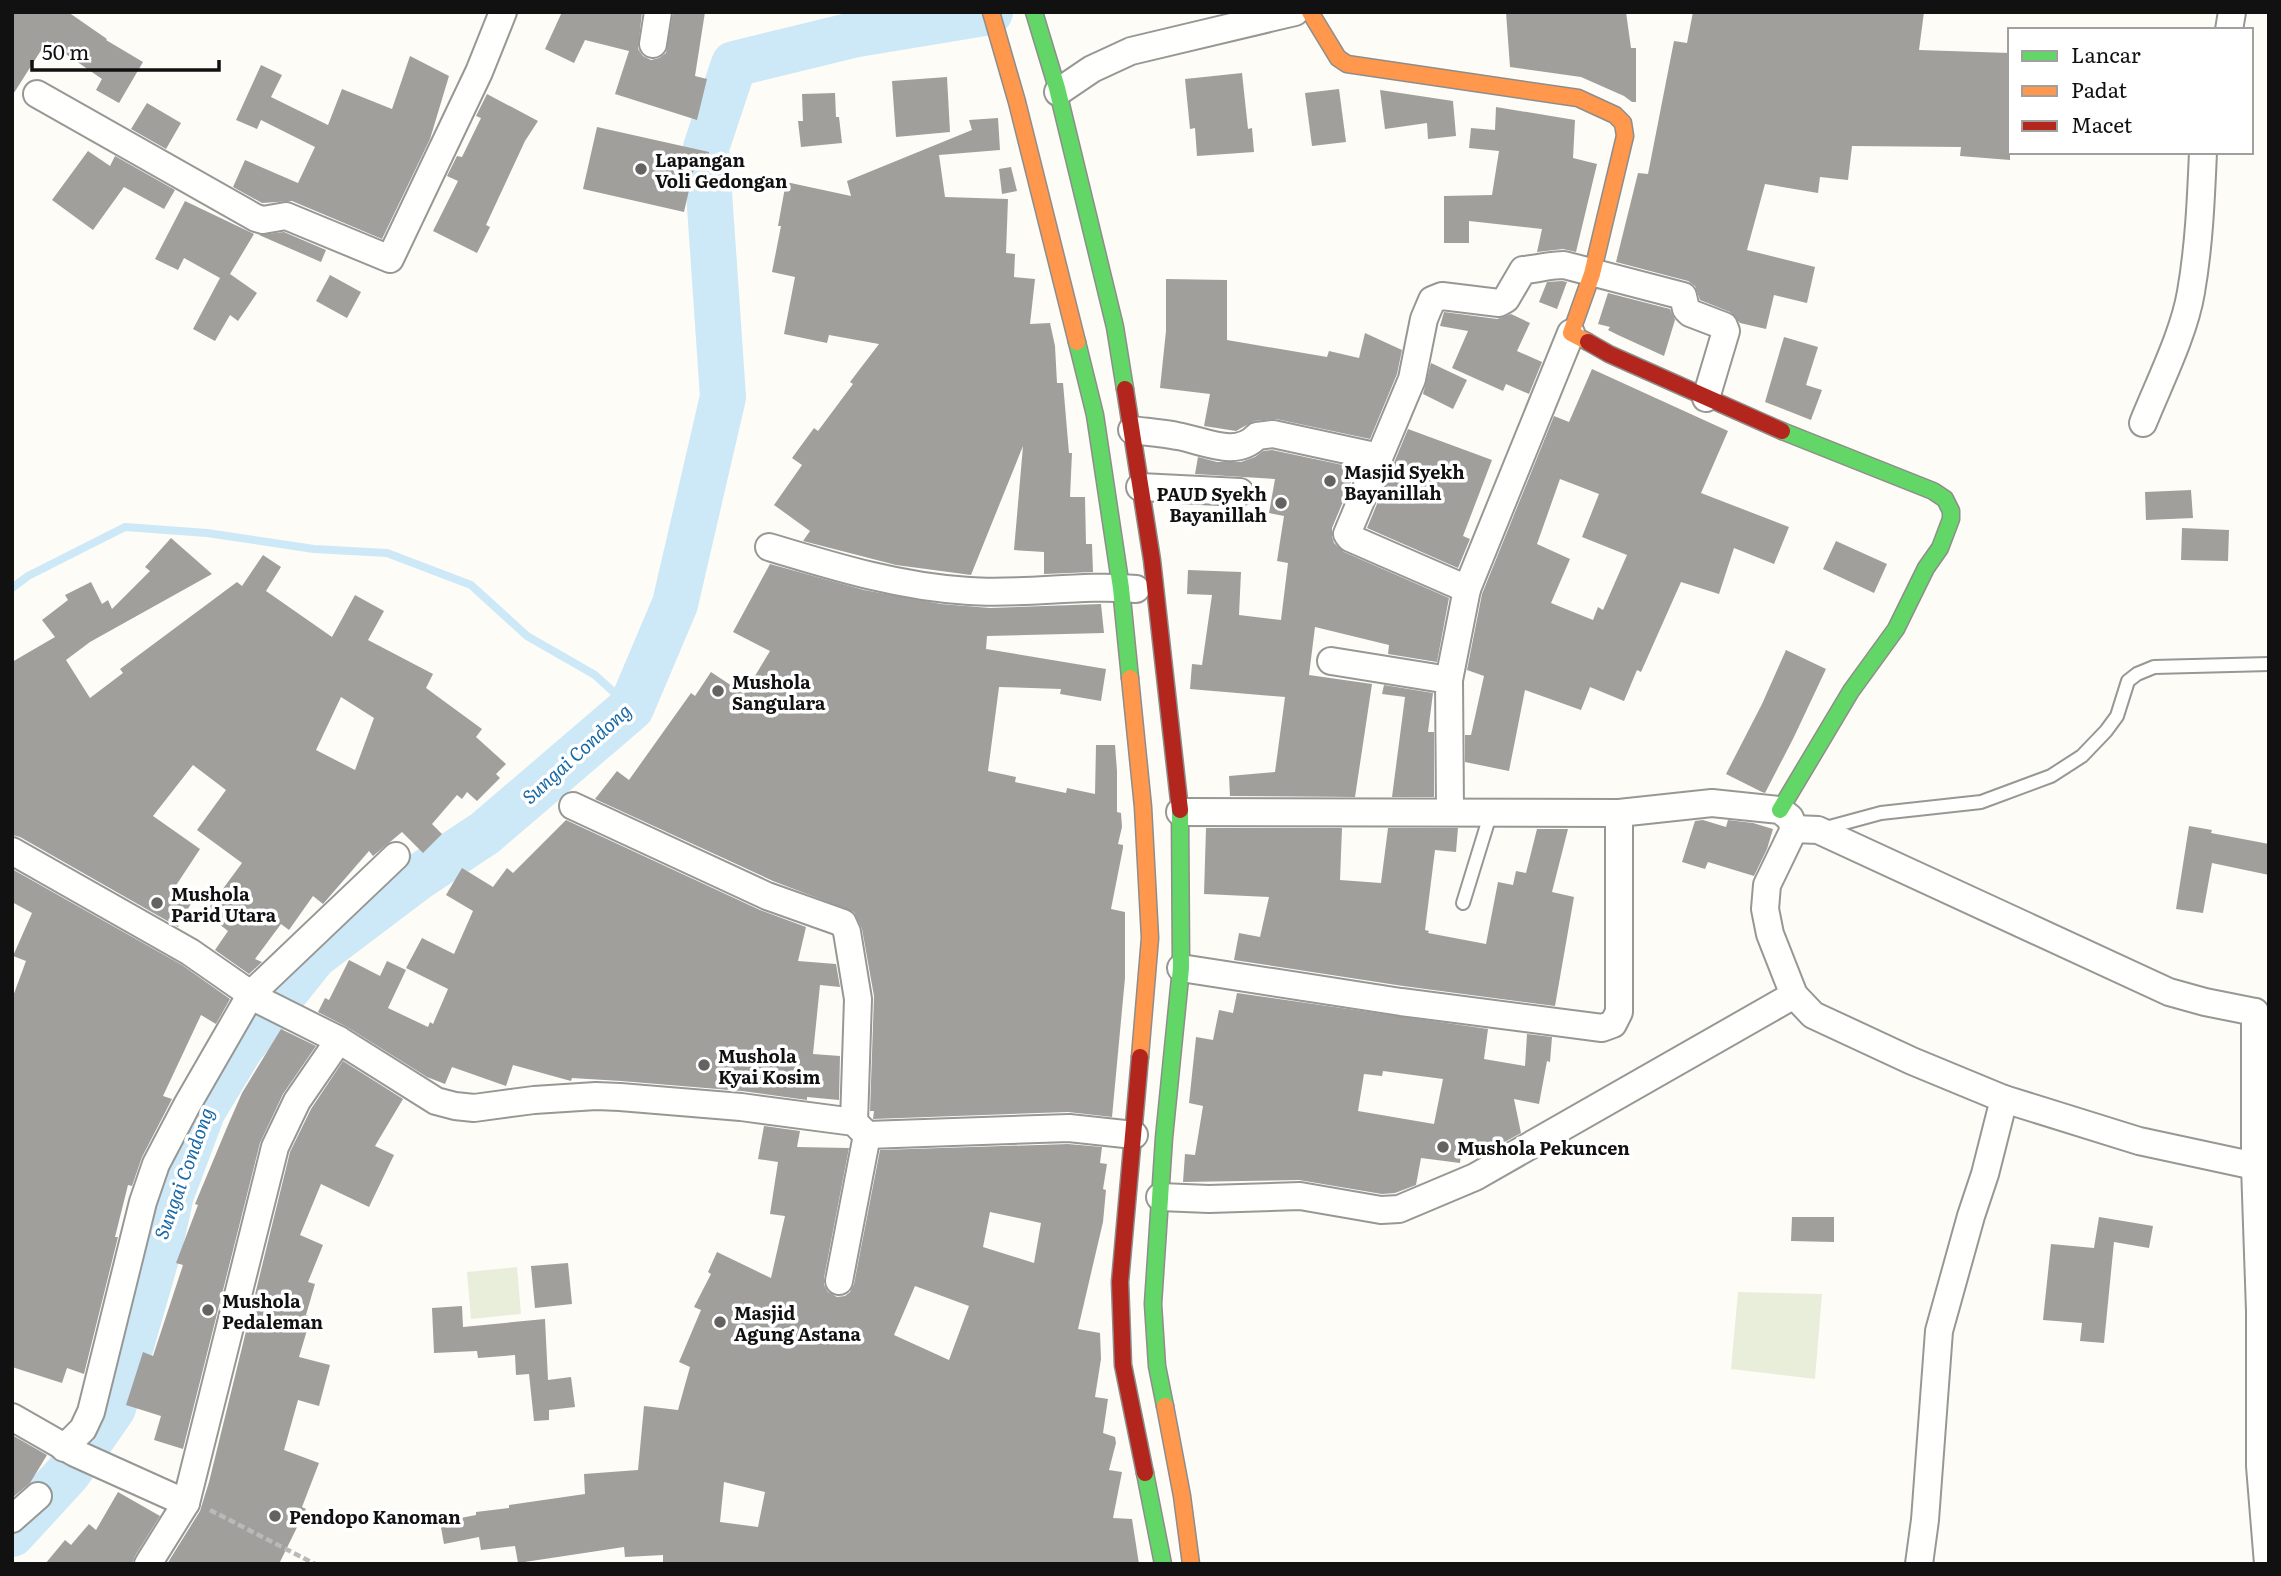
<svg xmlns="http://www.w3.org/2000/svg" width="2281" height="1576" font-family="Literata,serif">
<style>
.cemetery{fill:#e9eedb}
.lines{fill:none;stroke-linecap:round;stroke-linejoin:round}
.stream{stroke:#cde8f7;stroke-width:8}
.river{stroke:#cde8f7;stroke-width:46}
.building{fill:#a19f9c;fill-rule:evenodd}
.lane-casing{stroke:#979795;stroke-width:16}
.street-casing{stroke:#979795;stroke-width:30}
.fast-casing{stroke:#8e8d8b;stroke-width:19}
.slow-casing{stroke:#8e8d8b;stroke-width:19}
.jam-casing{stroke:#8e8d8b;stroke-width:19}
.path{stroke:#b9b9b8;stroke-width:4.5;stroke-dasharray:7 3.5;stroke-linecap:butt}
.lane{stroke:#fffffe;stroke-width:12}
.street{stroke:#fffffe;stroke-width:26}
.fast{stroke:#63d668;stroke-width:16}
.slow{stroke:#ff974d;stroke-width:16}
.jam{stroke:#b3261e;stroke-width:16}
.poi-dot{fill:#646362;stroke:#fff;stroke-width:2.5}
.labels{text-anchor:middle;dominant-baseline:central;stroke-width:7;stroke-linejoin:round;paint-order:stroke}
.poi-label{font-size:18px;font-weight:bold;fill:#111;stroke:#fff;text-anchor:start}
.water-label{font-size:19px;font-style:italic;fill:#1768a6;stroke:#fff}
</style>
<rect width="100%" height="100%" fill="#fdfcf7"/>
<g class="cemetery">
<path d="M517,1267L521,1314L471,1319L467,1272Z"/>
<path d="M1738,1292L1822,1294L1815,1379L1731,1369Z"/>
</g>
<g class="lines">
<path class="stream" d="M12,588L28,576L125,527L207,533L314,549L387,553L471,585L527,636L595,675L631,708"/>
<path class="river" d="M12,1534L68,1473L113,1408L160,1244L171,1195L203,1110L241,1047L314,956L420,876L485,833L631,708L675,604L723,397L706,148L734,64L857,34L990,12"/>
</g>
<g class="building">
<path d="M12,12H68L107,39L106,40L143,62L119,103L96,90L102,79L47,41L12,96Z"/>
<path d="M562,12H642L638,49L643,56L651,60L659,58L666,53L673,12H705L695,76L707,79L697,120L615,94L629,51L585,40L574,63L545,49Z"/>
<path d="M1506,12H1626L1631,48H1636V102H1632L1624,96L1581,77L1510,67Z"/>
<path d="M1693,12H1924L1919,50L2010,53V160L1960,156L1961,147L1852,146L1848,180L1820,177L1818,193L1765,184L1747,250L1815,267L1807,303L1774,295L1766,329L1740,323L1730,312L1700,300L1695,286L1688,281L1616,262L1638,173L1648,174L1674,41L1687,43Z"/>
<path d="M410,56L449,76L430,139L382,239L292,201L262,203L233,187L245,160L298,183L315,147L261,120L257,129L236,120L261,65L282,75L271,97L328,125L342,89L392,109Z"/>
<path d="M1242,73L1248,129L1252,128L1254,152L1197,156L1195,128L1190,129L1185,79Z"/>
<path d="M947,77L950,132L896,137L892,81Z"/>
<path d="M1339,89L1346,142L1312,146L1305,93Z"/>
<path d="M1380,90L1453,101L1456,136L1428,139L1427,123L1385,129Z"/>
<path d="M835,93L836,117H839L842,143L801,147L798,121H803L802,94Z"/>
<path d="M487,94L538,121L525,141L486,225L490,227L477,253L433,231L458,181L447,176L457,156L462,157L481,118L476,116Z"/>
<path d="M147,103L181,123L166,149L131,129Z"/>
<path d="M1496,107L1575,120L1573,158L1597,164L1576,252L1563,249L1537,252L1542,229L1469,221V243H1444V196L1492,195L1499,151L1469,148L1471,128L1495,130Z"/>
<path d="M998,118L1000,150L939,155L945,197L1008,199L1006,253L1015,254L1014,277L1035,279L1030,324L1050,323L1055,346L1057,383H1063L1069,453H1072L1070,497H1085L1086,544H1092L1093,572L1044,574V552L1014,550L1023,446L971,575L896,565L803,541L810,531L774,505L802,465L792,458L814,428L818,431L853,384L850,382L879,344L829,335L827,343L784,334L795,277L772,272L781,226H778L786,182L851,196L847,181L972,130L969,120Z"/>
<path d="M597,127L709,152V156L674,159L695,164L684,212L583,189Z"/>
<path d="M88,151L110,166L115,156L175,190L164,209L124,187L93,230L52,200Z"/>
<path d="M1011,167L1017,191L1002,194L999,169Z"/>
<path d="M185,201L254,234L230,274L257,293L238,321L230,315L215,341L193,329L220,278L184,258L178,270L155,259Z"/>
<path d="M284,232L326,250L321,262L259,235Z"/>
<path d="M330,275L361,292L347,318L316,301Z"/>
<path d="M1166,279L1227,280V340L1327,357L1329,351L1359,358L1365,333L1402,350L1397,374L1370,439L1276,419L1254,421L1236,431L1204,426L1210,394L1160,388L1166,331Z"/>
<path d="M1562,281L1567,282L1557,309L1539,302L1547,282Z"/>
<path d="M1608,293L1670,309L1675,320L1664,356L1618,335L1608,330L1610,327L1598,324Z"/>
<path d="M1444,312L1497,319L1511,314L1530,323L1517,351L1542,362L1529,394L1506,384L1503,391L1452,368L1468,331L1440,326Z"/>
<path d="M1784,337L1818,347L1806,385L1822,390L1811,420L1765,402Z"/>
<path d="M1431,363L1467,380L1453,409L1423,394Z"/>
<path d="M1592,369L1728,431L1701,493L1789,527L1774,564L1734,548L1719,594L1681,582L1641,672L1637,670L1624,701L1590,687L1581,710L1525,690L1509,771L1465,762V735H1471L1484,676L1467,670L1482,594L1554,416L1569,422ZM1560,479L1599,494L1582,537L1627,555L1603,610L1598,607L1593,620L1551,603L1570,559L1537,544Z"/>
<path d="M1408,429L1492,460L1463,536L1470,539L1458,568L1367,528Z"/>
<path d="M1272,450L1357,468L1332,528V537L1334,543L1344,552L1449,598L1437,662L1388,654L1389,645L1315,627L1309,675L1372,684L1355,797L1230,796L1229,776L1275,772L1285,697L1190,689L1192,664L1202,665L1212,595L1187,594L1188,570L1241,572L1239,615L1281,620L1288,563L1277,561L1284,516L1269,513L1275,479L1195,474L1198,457L1217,462H1241L1255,457L1263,451Z"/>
<path d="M2191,490L2193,518L2146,520L2145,492Z"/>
<path d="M2182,528L2229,530L2228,561L2181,560Z"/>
<path d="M171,538L212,574L90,642L66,660L90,698L123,673L120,669L237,582L242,586L263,555L281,567L266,591L332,637L355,595L384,611L368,640L433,674L426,688L482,729L476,737L506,764L496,774L500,778L477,801L467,792L462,799L457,795L432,824L442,834L423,853L402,832L373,856L369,851L323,904L313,896L289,930L281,924L255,959L262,962L249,974L215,950L228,931L205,913L242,863L197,830L226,790L193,765L153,816L200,849L175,887L194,898L178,927L20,837L12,835V662L55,637L42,620L68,600L65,595L91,582L102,604L108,600L112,609L150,571L145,567ZM341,697L374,718L355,770L316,750Z"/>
<path d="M1836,541L1887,564L1874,593L1823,569Z"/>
<path d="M770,564L864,590L941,604L990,608L1101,604L1104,633L987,636L986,649L1106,669L1101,701L1060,694L1061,689L999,687L988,771L1016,777L1015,782L1066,793L1067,788L1095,794L1096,745H1115L1117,771V812L1121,813L1122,827L1118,844L1123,845V848L1111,909L1125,912V978L1112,1117L1068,1112L873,1119L874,1111H870L874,996L862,929L854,912L773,881L595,799L617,771L629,780L691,693L695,696L711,672L744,694L770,651L733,632Z"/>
<path d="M1786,650L1826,669L1793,739L1765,793L1762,792L1726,774L1762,704Z"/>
<path d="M1384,685L1433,693L1428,732H1434V797H1392L1405,697L1382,694Z"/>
<path d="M566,820L760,910L806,927L798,961L836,964L840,987L820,985L813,1054L840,1056L839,1100L807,1097V1100L742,1091L621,1081L572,1078L571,1081L513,1065L506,1086L452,1067L445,1084L427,1077L347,1027L318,1012L325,998L329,1000L349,960L380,976L387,961L406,970L388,1008L428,1027L430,1022L433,1024L448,989L406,968L422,938L454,954L473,911L446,895L462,868L493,887L507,868L513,873Z"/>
<path d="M1703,820L1726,827L1728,820L1753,823L1773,829L1767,849L1754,876L1708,862L1705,869L1682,862L1695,821Z"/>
<path d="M2189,826L2212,830L2211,833L2269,844V875L2212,863L2203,913L2176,909Z"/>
<path d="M1206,828H1342L1340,880L1381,883L1388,828H1458L1456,852L1435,850L1425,930L1429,931L1428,933L1486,944L1498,882L1513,885L1516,871L1526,873L1537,829H1568L1552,892L1574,897L1555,1006L1403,986L1234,960L1239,933L1260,937L1269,897L1204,894Z"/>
<path d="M12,869L182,965L230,999L216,1024L201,1015L163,1096L172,1099L142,1157L132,1186L128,1185L115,1237H118L84,1374L67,1368L62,1383L12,1367V999L26,961L13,956L32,913L12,902Z"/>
<path d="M1237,993L1488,1029L1484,1059L1525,1066L1527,1034L1552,1037L1550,1062L1547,1061L1539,1104L1514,1099L1521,1133L1501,1144L1461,1152L1460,1163L1421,1158L1416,1185L1395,1193L1382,1194L1299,1180L1183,1182L1185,1154L1195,1155L1203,1106L1189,1103L1196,1037L1213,1040L1219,1010L1233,1013ZM1383,1071L1443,1079L1434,1124L1358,1111L1364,1074L1382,1076Z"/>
<path d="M281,1029L316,1046L283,1094L260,1143L183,1449L154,1440L161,1416L126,1405L143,1352L153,1356L183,1265L176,1263L198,1205L195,1204L228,1125L242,1093Z"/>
<path d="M343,1061L403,1099L375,1146L394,1155L369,1207L321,1184L300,1235L323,1245L308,1282L315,1284L306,1315L311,1317L299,1357L330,1365L319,1406L298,1400L284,1450L319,1463L302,1507L306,1509L279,1564H167L200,1511L209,1482L290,1152L311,1109Z"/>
<path d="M764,1126L800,1131L797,1147L849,1148L824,1278V1285L828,1292L837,1297L845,1296L850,1292L854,1284L880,1150L1068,1144L1102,1147L1100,1163L1107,1164L1103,1189L1106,1190L1103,1222L1078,1329L1100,1333L1101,1359L1095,1397L1108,1399L1103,1433L1115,1437L1116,1443L1109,1470L1122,1472L1113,1518L1132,1519L1139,1564H663V1555L625,1557L624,1547L518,1563L515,1546L481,1550L479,1537L444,1544L440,1522L476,1515V1512L509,1508V1505L585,1494L584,1474L638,1470L644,1406L678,1410L690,1367L679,1362L701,1310L694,1307L711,1274L708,1272L717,1252L771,1278L785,1216L770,1214L778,1162L758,1159ZM990,1212L1041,1223L1034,1263L983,1247ZM915,1286L969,1306L949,1360L894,1335ZM724,1482L765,1492L758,1527L720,1522Z"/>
<path d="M1792,1217H1834V1242L1791,1241Z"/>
<path d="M2099,1217L2153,1226L2149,1248L2114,1242L2104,1343L2080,1341L2082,1323L2043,1320L2051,1244L2094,1248Z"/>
<path d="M568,1263L572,1304L535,1308L531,1266Z"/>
<path d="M462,1306L463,1327L545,1319L548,1380L571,1377L575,1407L549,1410V1420L534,1421L529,1374L516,1375L515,1355L478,1358L477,1351L434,1353L432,1308Z"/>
<path d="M12,1435L47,1455L30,1483L12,1498Z"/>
<path d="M118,1492L160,1516L135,1556L132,1564H45L65,1540L71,1545L89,1524L96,1530Z"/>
</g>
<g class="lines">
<g class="lane-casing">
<g id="lane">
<path d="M1822,829L1881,813L1981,802L2051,776L2082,756L2106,731L2117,716L2128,681L2137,674L2154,667L2269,664"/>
<path d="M1463,903L1491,812"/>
</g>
</g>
<g class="street-casing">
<g id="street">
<path d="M2229,30L2232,12"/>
<path d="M653,44L658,12"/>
<path d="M1058,92L1092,69L1131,51L1295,12"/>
<path d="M37,94L256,218L263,220L286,216L390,259L479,72L503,12"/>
<path d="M2143,423C2159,383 2184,334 2191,292C2199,246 2201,199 2203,152"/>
<path d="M1132,430C1147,432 1162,433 1177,436C1203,440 1236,459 1257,436L1273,434L1379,457"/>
<path d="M1140,487L1240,492"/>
<path d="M769,547C835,567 900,587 969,591C1025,595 1080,584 1136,589"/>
<path d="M1467,589L1571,333"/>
<path d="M1331,661L1449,680L1450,811"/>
<path d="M1449,680L1467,589L1350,538L1347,534L1412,379L1424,319L1432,300L1442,296L1499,303L1506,299L1523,270C1537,269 1550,265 1564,265L1683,296L1686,309L1690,313L1724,326L1726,331L1706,398"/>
<path d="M573,806L767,896L843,923L847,932L858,999L854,1122"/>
<path d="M1180,812L1619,813L1712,803L1780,810L1790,818L1794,829L1767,885L1765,909L1770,934L1794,995L1813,1015L1912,1061L2004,1099L2139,1141L2255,1166L2269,1165"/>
<path d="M1794,829L1818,830L2169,992L2205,1002L2255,1012"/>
<path d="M12,851L190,952L259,1000L339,1040L436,1101L455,1106L474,1108L534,1100L596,1096L620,1097L741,1107L854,1122L867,1135L1069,1128L1134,1135"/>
<path d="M1181,968L1401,1002L1602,1028L1613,1024L1619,1012V813"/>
<path d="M2255,1012V1166L2260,1311V1466L2268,1564"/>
<path d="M1160,1197L1209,1199L1300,1196L1381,1210L1399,1209L1475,1177L1794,995"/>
<path d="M839,1281L867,1135"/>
<path d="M12,1417L75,1453L186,1503"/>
<path d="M64,1448L83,1429L91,1412L143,1202L156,1164L187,1105L251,994L396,856"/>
<path d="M12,1519L38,1496"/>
<path d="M148,1564L186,1503L275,1147L297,1101L339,1040"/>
<path d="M1919,1564L1925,1520L1939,1331L1971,1216L1985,1174L2004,1099"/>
</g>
</g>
<g class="fast-casing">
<g id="fast">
<path d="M1034,12L1057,88L1115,327L1125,389"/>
<path d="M1077,342L1095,415L1121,588L1130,678"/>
<path d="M1780,810L1851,691L1896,629L1926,568L1940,548L1951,519V511L1945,499L1933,491L1782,431"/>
<path d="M1165,1406L1157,1366L1153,1304L1164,1138L1181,968L1180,810"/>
<path d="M1145,1473L1163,1564"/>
</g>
</g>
<g class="slow-casing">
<g id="slow">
<path d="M991,12L1017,102L1077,342"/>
<path d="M1310,12L1338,58L1347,64L1578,98L1615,115L1623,123L1625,136L1592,274L1571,333L1588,342"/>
<path d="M1130,678L1143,807L1150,938L1140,1057"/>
<path d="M1165,1406L1182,1496L1191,1564"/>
</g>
</g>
<g class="jam-casing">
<g id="jam">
<path d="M1588,342L1609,354L1782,431"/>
<path d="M1125,389L1152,560L1180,810"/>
<path d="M1140,1057L1120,1282L1123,1365L1145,1473"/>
</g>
</g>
<path class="path" d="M210,1510L315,1564"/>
<use href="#lane" class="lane"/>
<use href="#street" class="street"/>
<use href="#fast" class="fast"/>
<use href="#slow" class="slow"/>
<use href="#jam" class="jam"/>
</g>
<g class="poi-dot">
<circle cx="641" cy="169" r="7"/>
<circle cx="1330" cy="481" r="7"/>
<circle cx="1281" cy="503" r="7"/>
<circle cx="718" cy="691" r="7"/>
<circle cx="157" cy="903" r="7"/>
<circle cx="704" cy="1065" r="7"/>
<circle cx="1443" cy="1147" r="7"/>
<circle cx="208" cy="1310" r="7"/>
<circle cx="720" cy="1322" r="7"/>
<circle cx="275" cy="1516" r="7"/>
</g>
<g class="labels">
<g class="poi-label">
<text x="655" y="159">Lapangan<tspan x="655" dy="21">Voli Gedongan</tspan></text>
<text x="1344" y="471">Masjid Syekh<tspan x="1344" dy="21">Bayanillah</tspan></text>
<text x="1267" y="493" text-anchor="end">PAUD Syekh<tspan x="1267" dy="21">Bayanillah</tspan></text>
<text x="732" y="681">Mushola<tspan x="732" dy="21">Sangulara</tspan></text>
<text x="171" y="893">Mushola<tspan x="171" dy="21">Parid Utara</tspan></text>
<text x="718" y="1055">Mushola<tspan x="718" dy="21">Kyai Kosim</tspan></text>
<text x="1457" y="1147">Mushola Pekuncen</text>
<text x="222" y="1300">Mushola<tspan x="222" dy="21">Pedaleman</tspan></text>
<text x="734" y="1312">Masjid<tspan x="734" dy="21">Agung Astana</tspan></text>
<text x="289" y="1516">Pendopo Kanoman</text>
</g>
<g class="water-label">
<text transform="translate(576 753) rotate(-42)">Sungai Condong</text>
<text transform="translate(183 1173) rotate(-70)">Sungai Condong</text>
</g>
</g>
<rect width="2281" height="1576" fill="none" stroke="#111111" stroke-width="28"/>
<rect x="2008" y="28" width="245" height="126" fill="#ffffff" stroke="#a0a0a0" stroke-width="2"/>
<rect x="2022" y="51" width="35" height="10" fill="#63d668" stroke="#a0a0a0" stroke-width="2"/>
<text x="2071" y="63" font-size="21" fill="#111111">Lancar</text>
<rect x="2022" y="86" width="35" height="10" fill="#ff974d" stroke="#a0a0a0" stroke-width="2"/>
<text x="2071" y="98" font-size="21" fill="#111111">Padat</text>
<rect x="2022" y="121" width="35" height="10" fill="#b3261e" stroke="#a0a0a0" stroke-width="2"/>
<text x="2071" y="133" font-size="21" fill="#111111">Macet</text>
<path d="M32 60v10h187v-10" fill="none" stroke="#111111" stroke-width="3.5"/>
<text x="42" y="60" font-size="21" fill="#111111" stroke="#ffffff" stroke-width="5" paint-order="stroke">50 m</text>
</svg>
